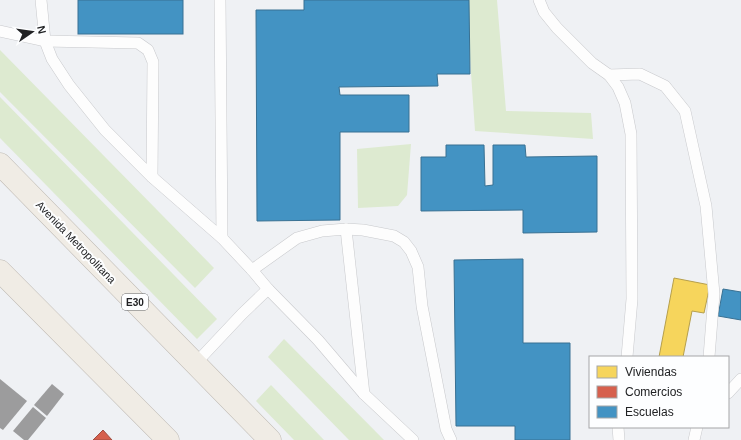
<svg xmlns="http://www.w3.org/2000/svg" width="741" height="440" font-family="Helvetica,sans-serif">
<style>
.green{fill:#ddead0}
.homes{fill:#f6d55c;stroke:#b69f4b}
.shops{fill:#d6604d;stroke:#a04d41}
.schools{fill:#4393c3;stroke:#397193}
.building{fill:#9c9c9d}
.lines{fill:none;stroke-linecap:round;stroke-linejoin:round}
.service-casing{stroke:#c8c9cc;stroke-width:12}
.trunk-casing{stroke:#bcb7b0;stroke-width:23}
.service{stroke:#fdfdfd;stroke-width:11}
.trunk{stroke:#f0ece5;stroke-width:22}
.labels{text-anchor:middle;dominant-baseline:central;stroke-width:4;stroke-linejoin:round;paint-order:stroke}
.shield{fill:#fdfeff;stroke:#636466;stroke-width:1}
.shield-label{font-size:10px;font-weight:bold;fill:#212224}
.street-label{font-size:11px;fill:#212224;stroke:#fdfeff}
</style>
<rect width="100%" height="100%" fill="#eff1f4"/>
<g class="green">
<path d="M466,0H497L506,111L591,113L593,139L475,131Z"/>
<path d="M0,50L214,268L195,288L0,92Z"/>
<path d="M0,97L217,319L197,339L0,138Z"/>
<path d="M411,144L407,195L398,206L358,208L357,149Z"/>
<path d="M284,339L384,440H349L268,357Z"/>
<path d="M271,385L324,440H294L256,401Z"/>
</g>
<path class="homes" d="M674,278L710,285L704,313L692,311L683,357H659Z"/>
<path class="shops" d="M103,430L112,440H93Z"/>
<g class="schools">
<rect x="78" y="0" width="105" height="34"/>
<path d="M304,0H469L470,74H437L438,86L339,87L340,95H409V132H340V220L257,221L256,10H304Z"/>
<path d="M446,145H484L485,186L493,185V145H525L526,157L597,156V232L523,233V210L421,211V157H446Z"/>
<path d="M523,259V343H570V440H515V426H456L454,260Z"/>
<path d="M723,289L741,292V320L718,316Z"/>
</g>
<g class="building">
<path d="M0,379L27,401L3,430L0,428Z"/>
<path d="M52,384L64,394L47,416L34,405Z"/>
<path d="M33,407L46,418L28,440H24L13,431Z"/>
</g>
<g class="lines">
<g class="service-casing">
<g id="service">
<path d="M41,0L45,41L52,59L69,85L105,130L152,177L222,238L252,270L268,289"/>
<path d="M220,0L222,238"/>
<path d="M539,0L544,12L557,28L592,63L609,75L618,87L625,103L631,134L632,299L627,357"/>
<path d="M0,31L45,41L138,43L148,50L153,62L152,177"/>
<path d="M609,75L640,74L665,86L685,111L706,206L714,294L709,357"/>
<path d="M346,229L364,394"/>
<path d="M252,270L297,238L322,231L346,229L363,230L394,236L404,242L411,251L418,267L422,306L446,429L451,440"/>
<path d="M195,364L242,314L268,289L318,340L364,394L413,440"/>
<path d="M728,393L741,379"/>
<path d="M618,427L619,440"/>
<path d="M694,440L697,427"/>
</g>
</g>
<g class="trunk-casing">
<g id="trunk">
<path d="M0,164L270,440"/>
<path d="M0,271L168,440"/>
</g>
</g>
<use href="#service" class="service"/>
<use href="#trunk" class="trunk"/>
</g>
<g class="labels">
<rect class="shield" x="122" y="294" width="26" height="16" rx="3"/>
<g class="shield-label">
<text x="135" y="302">E30</text>
</g>
<g class="street-label">
<text transform="translate(76 242) rotate(46)">Avenida Metropolitana</text>
</g>
</g>
<rect x="589" y="356" width="140" height="72" fill="#fdfeff" stroke="#a5a6a7"/>
<rect x="597" y="366" width="20" height="12" fill="#f6d55c" stroke="#a5a6a7"/>
<text x="625" y="376" font-size="12" fill="#212224">Viviendas</text>
<rect x="597" y="386" width="20" height="12" fill="#d6604d" stroke="#a5a6a7"/>
<text x="625" y="396" font-size="12" fill="#212224">Comercios</text>
<rect x="597" y="406" width="20" height="12" fill="#4393c3" stroke="#a5a6a7"/>
<text x="625" y="416" font-size="12" fill="#212224">Escuelas</text>
<g transform="translate(32 32) rotate(77)" stroke="#fdfeff" stroke-width="3" paint-order="stroke">
<path d="M0-3L7 15L0 10L-7 15Z" fill="#212224"/>
<text y="-6" font-size="11" font-weight="bold" text-anchor="middle" fill="#212224">N</text>
</g>
</svg>
